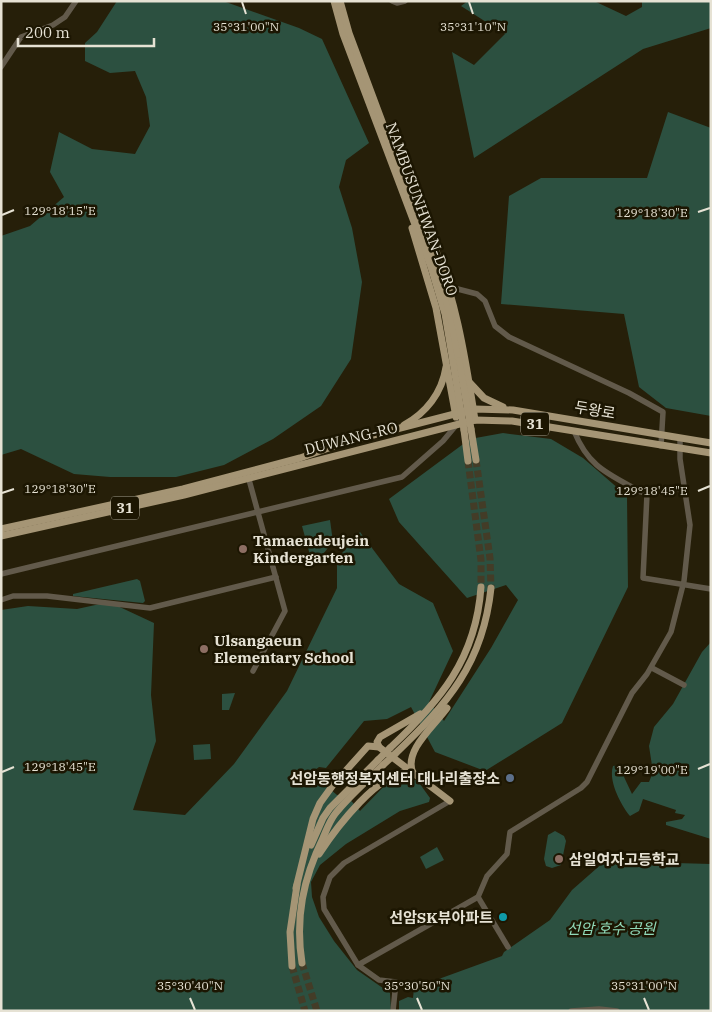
<svg xmlns="http://www.w3.org/2000/svg" width="712" height="1012" font-family="'IBM Plex Serif','Noto Sans KR',serif">
<style>
.green{fill:#2c5040}
.lines{fill:none;stroke-linecap:round;stroke-linejoin:round}
.major-tunnel{stroke:#433c27;stroke-width:7;stroke-dasharray:7 3.5;stroke-linecap:butt}
.minor{stroke:#625a4b;stroke-width:5.5}
.major{stroke:#a59575;stroke-width:7}
.major-bridge{stroke:#a59575;stroke-width:7}
.ticks{fill:none;stroke:#e6e2d4;stroke-width:2}
.education-dot{fill:#8d6e63;stroke:#1c1602;stroke-width:2}
.service-dot{fill:#5c6f8a;stroke:#1c1602;stroke-width:2}
.culture-dot{fill:#0f9aa8;stroke:#1c1602;stroke-width:2}
.labels{text-anchor:middle;dominant-baseline:central;stroke-width:5;stroke-linejoin:round;paint-order:stroke}
.shield{fill:#1c1602;stroke:#a9a595;stroke-width:1}
.shield-label{font-size:14px;font-weight:bold;fill:#e6e2d4}
.street-label{font-size:15px;fill:#e6e2d4;stroke:#1c1602}
.poi-label{font-size:15px;font-weight:bold;fill:#e6e2d4;stroke:#1c1602;text-anchor:start}
.park-label{font-size:15px;font-style:italic;fill:#90dab9;stroke:#1c1602}
.ticks-label{font-size:12px;text-anchor:middle;fill:#e6e2d4;stroke:#1c1602;stroke-width:5;stroke-linejoin:round;paint-order:stroke}
</style>
<rect width="100%" height="100%" fill="#261f09"/>
<g class="green">
<path d="M117,1H223L299,28L322,39L369,143L346,160L339,187L352,228L362,282L351,359L321,406L273,439L224,465L176,477H110L74,474L21,449L1,455V236L30,226L64,197L50,172L59,132L92,149L135,154L150,126L146,97L135,71L110,73L85,61V43L97,32Z"/>
<path d="M468,1H594L626,16L642,7V1H711V28L643,49L474,158L452,52L474,65L505,34L461,6Z"/>
<path d="M668,112L711,128V416L666,408L639,387L624,314L501,304L509,196L541,178H647Z"/>
<path d="M503,433L551,439L583,458L627,496L628,587L562,723L485,771L435,752L411,707L387,719L364,721L326,768L319,767L311,773L337,795L347,796L360,811L390,780H417L430,798L429,802L400,811L346,844L320,865L311,882L312,897L319,917L334,941L357,970L390,993L391,1011H1V610L28,606L77,609L109,602L154,623L151,695L156,741L133,810L185,815L234,764L287,691L337,588V559L360,532L399,584L433,603L453,651L429,702L444,721L491,648L518,600L506,585L467,598L399,522L389,499L470,439Z"/>
<path d="M330,520L333,542L313,566L302,526Z"/>
<path d="M137,579L140,581L145,601L143,603L73,596V594Z"/>
<path d="M711,642V839L666,825V822L682,819L685,815L675,813L676,810L643,799L639,811L630,816C621,805 608,781 613,766C623,764 626,764 633,773H626L624,777L632,794L641,782H649L653,772L649,746L654,727L673,704L702,652Z"/>
<path d="M235,693L229,710H222V694Z"/>
<path d="M210,744L211,759L194,760L193,745Z"/>
<path d="M555,831L564,836L566,841L561,865L552,868L546,866L544,859L548,835Z"/>
<path d="M437,847L444,860L426,869L420,857Z"/>
<path d="M605,861L711,864V1011H399V1001L408,997L413,998L414,988L502,956L504,952L550,920L572,890Z"/>
</g>
<g class="lines">
<g class="major-tunnel">
<path d="M476,460L490,558L491,588"/>
<path d="M468,461L481,560V587"/>
<path d="M302,963L317,1011"/>
<path d="M292,966L305,1011"/>
</g>
<g class="minor">
<path d="M392,1L397,3L405,1"/>
<path d="M1,67L21,37L53,25L65,17L76,1"/>
<path d="M450,287L477,294L485,301L495,326L509,337L629,393L663,412L661,446"/>
<path d="M574,431C589,468 609,474 641,492L647,494L685,488"/>
<path d="M248,476L285,611L253,671"/>
<path d="M647,494L643,578L711,589"/>
<path d="M1,574L402,477L443,441L458,423"/>
<path d="M1,600L13,596H47L150,608L276,577"/>
<path d="M652,668L684,685"/>
<path d="M478,897L508,947"/>
<path d="M358,965L324,909L323,897L330,877L344,863L450,801"/>
<path d="M393,1011L396,982L379,980L358,965L478,897L487,876L507,854L510,832L581,788L587,782L632,693L647,674L671,632L684,581L690,525L680,459V438"/>
<path d="M571,1011L599,1009L617,1011"/>
</g>
<g class="major">
<path d="M334,1L343,34L431,267L445,314L453,362"/>
<path d="M340,1L349,33L436,266L450,313L459,361"/>
<path d="M412,228L436,308L456,417"/>
<path d="M428,232C455,292 465,355 475,420"/>
<path d="M470,383L484,398L503,407"/>
<path d="M404,425C426,413 442,393 446,367"/>
<path d="M471,429L476,460"/>
<path d="M464,430L468,461"/>
<path d="M1,529L183,489L300,458L346,442L474,409L513,410L711,443"/>
<path d="M1,536L184,495L475,420L512,421L711,453"/>
<path d="M379,747L377,742L380,737L420,714"/>
<path d="M390,748C440,701 476,659 481,587"/>
<path d="M395,754C448,703 483,664 491,588"/>
<path d="M413,773C403,751 435,725 447,708"/>
<path d="M311,845L323,818L330,808L378,760"/>
<path d="M319,854C334,831 382,766 412,773"/>
<path d="M296,888L313,819L320,803L333,785L368,746L379,747L450,801"/>
<path d="M302,963C295,918 303,879 323,838C327,829 329,822 335,814C349,796 367,781 383,765"/>
<path d="M292,966L290,932L297,885"/>
</g>
<g class="major-bridge">
<path d="M459,361L471,429"/>
<path d="M453,362L464,430"/>
<path d="M378,760L390,748"/>
<path d="M383,765L395,754"/>
</g>
</g>
<path class="ticks" d="M242,2L246,14M469,2L473,14M698,212L710,208M2,215L14,210M698,491L710,486M2,493L14,489M698,769L710,764M2,772L14,767M190,998L195,1010M417,998L422,1010M644,998L649,1010"/>
<g class="education-dot">
<circle cx="243" cy="549" r="5"/>
<circle cx="204" cy="649" r="5"/>
<circle cx="559" cy="859" r="5"/>
</g>
<circle class="service-dot" cx="510" cy="778" r="5"/>
<circle class="culture-dot" cx="503" cy="917" r="5"/>
<g class="labels">
<g class="shield">
<rect x="521" y="412.5" width="28" height="23" rx="4"/>
<rect x="111" y="496.5" width="28" height="23" rx="4"/>
</g>
<g class="shield-label">
<text x="535" y="424">31</text>
<text x="125" y="508">31</text>
</g>
<g class="street-label">
<text transform="translate(422 209) rotate(70)">NAMBUSUNHWAN-DORO</text>
<text transform="translate(595 410) rotate(10)">두왕로</text>
<text transform="translate(351 438) rotate(-14)">DUWANG-RO</text>
</g>
<g class="poi-label">
<text x="253" y="540">Tamaendeujein<tspan x="253" dy="17">Kindergarten</tspan></text>
<text x="214" y="640">Ulsangaeun<tspan x="214" dy="17">Elementary School</tspan></text>
<text x="500" y="778" text-anchor="end">선암동행정복지센터 대나리출장소</text>
<text x="569" y="859">삼일여자고등학교</text>
<text x="493" y="917" text-anchor="end">선암SK뷰아파트</text>
</g>
<g class="park-label">
<text x="611" y="928">선암 호수 공원</text>
</g>
</g>
<g class="ticks-label">
<text x="246" y="31">35°31'00"N</text>
<text x="473" y="31">35°31'10"N</text>
<text x="60" y="215">129°18'15"E</text>
<text x="652" y="217">129°18'30"E</text>
<text x="60" y="493">129°18'30"E</text>
<text x="652" y="495">129°18'45"E</text>
<text x="60" y="771">129°18'45"E</text>
<text x="652" y="774">129°19'00"E</text>
<text x="190" y="990">35°30'40"N</text>
<text x="417" y="990">35°30'50"N</text>
<text x="644" y="990">35°31'00"N</text>
</g>
<rect width="712" height="1012" fill="none" stroke="#e6e2d4" stroke-width="5"/>
<path d="M18 38v8h136v-8" fill="none" stroke="#e6e2d4" stroke-width="2.5"/>
<text x="25" y="38" font-size="15" fill="#e6e2d4" stroke="#1c1602" stroke-width="4" paint-order="stroke">200 m</text>
</svg>
